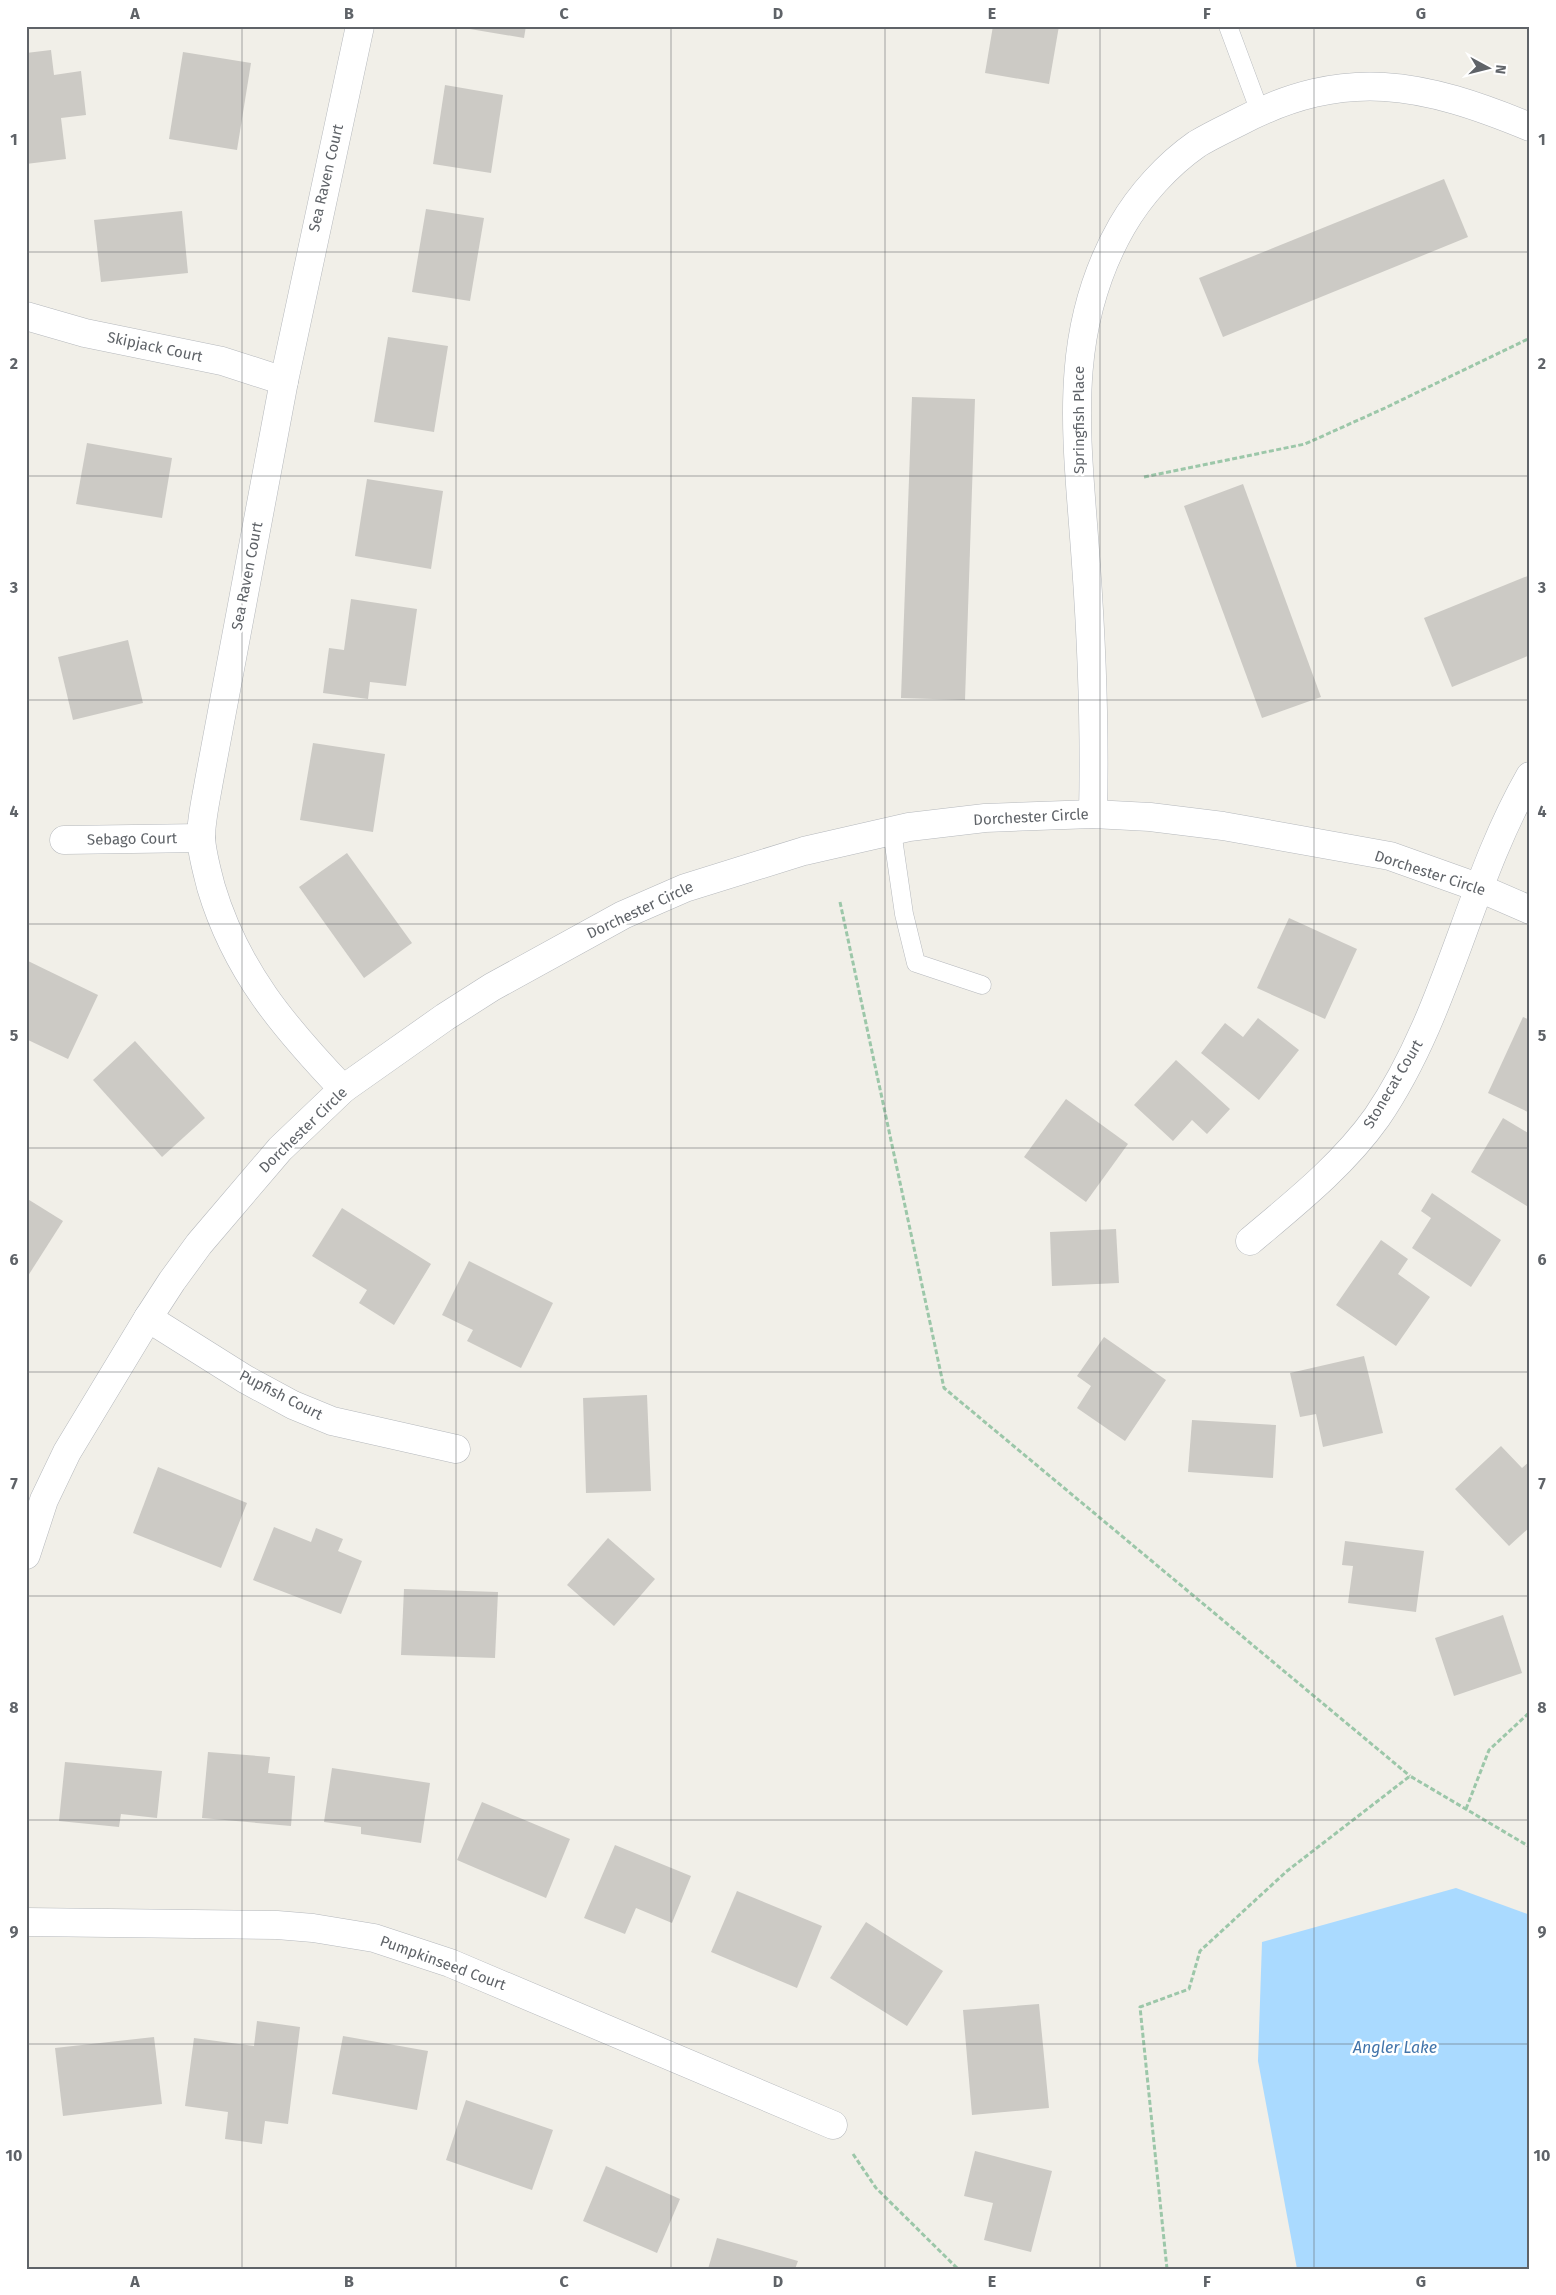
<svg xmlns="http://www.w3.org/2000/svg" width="1556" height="2295" font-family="'Fira Sans',sans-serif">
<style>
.water{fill:#aadaff}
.building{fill:#cccac5}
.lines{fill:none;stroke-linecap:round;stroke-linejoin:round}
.lane-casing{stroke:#b5b8bc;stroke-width:19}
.street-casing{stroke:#b5b8bc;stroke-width:29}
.path{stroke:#9cc7a9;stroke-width:3;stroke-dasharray:5 2.5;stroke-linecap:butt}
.lane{stroke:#fff;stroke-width:18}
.street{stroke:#fff;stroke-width:28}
.grid{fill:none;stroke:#5f6368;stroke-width:1;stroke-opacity:0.55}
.labels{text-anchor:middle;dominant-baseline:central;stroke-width:5;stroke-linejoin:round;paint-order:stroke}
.street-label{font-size:15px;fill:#5f6368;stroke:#fff}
.water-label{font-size:16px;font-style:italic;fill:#4174aa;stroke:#fff}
.neatline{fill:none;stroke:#5f6368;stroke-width:2}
.grid-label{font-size:16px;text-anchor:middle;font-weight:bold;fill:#5f6368}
</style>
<rect width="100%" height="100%" fill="#f1efe8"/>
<path class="water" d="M1456,1888L1530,1915V2269H1297L1258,2061L1262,1942Z"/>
<g class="building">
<path d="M465,26H526L524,38L464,28Z"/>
<path d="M993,26H1059L1049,84L985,73Z"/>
<path d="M51,50L54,75L81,71L86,115L61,118L66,159L26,164V53Z"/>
<path d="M183,52L251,63L237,150L169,139Z"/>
<path d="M445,85L503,95L491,173L433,164Z"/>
<path d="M1444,179L1468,237L1223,337L1199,278Z"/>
<path d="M426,209L484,218L470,301L412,292Z"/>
<path d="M182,211L188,273L101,282L94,220Z"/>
<path d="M388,337L448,346L434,432L374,422Z"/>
<path d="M912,397L975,399L965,700L901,698Z"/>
<path d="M87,443L172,458L162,518L76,504Z"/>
<path d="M367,479L443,491L431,569L355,556Z"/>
<path d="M1243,484L1321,697L1262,718L1184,506Z"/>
<path d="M1530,575V655L1452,687L1424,618Z"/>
<path d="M351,599L417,609L406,686L370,682L368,699L323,693L329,648L344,650Z"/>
<path d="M128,640L143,703L73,720L58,657Z"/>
<path d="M313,743L385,754L373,832L300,820Z"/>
<path d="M347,853L412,943L364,978L299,887Z"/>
<path d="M1289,918L1357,949L1325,1019L1257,988Z"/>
<path d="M26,960L98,995L68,1059L26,1039Z"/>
<path d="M1523,1017L1530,1020V1113L1488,1093Z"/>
<path d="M1258,1018L1299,1050L1259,1100L1201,1053L1225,1023L1243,1037Z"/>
<path d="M135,1041L205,1118L162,1157L93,1080Z"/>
<path d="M1176,1060L1230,1109L1207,1134L1192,1120L1173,1141L1134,1105Z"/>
<path d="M1066,1099L1128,1144L1086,1202L1024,1157Z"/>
<path d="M1503,1118L1530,1134V1208L1471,1172Z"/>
<path d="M1432,1193L1501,1240L1471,1287L1412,1248L1431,1218L1421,1211Z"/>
<path d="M26,1198L63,1221L26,1279Z"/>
<path d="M342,1208L431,1264L394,1325L359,1303L367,1290L312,1256Z"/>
<path d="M1116,1229L1119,1283L1052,1286L1050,1232Z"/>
<path d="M1381,1240L1408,1259L1398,1274L1430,1297L1396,1346L1336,1305Z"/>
<path d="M469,1261L553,1303L521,1368L467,1341L473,1330L442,1315Z"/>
<path d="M1104,1337L1166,1380L1125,1441L1077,1408L1091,1386L1077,1376Z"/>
<path d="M1364,1356L1383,1433L1323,1447L1316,1414L1300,1417L1290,1373Z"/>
<path d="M647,1395L651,1491L586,1493L583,1398Z"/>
<path d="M1192,1420L1276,1425L1273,1478L1188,1472Z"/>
<path d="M1501,1446L1522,1468L1530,1461V1527L1509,1546L1455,1489Z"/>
<path d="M158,1467L247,1503L221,1568L133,1533Z"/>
<path d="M274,1527L311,1542L316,1528L343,1539L338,1551L362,1561L341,1614L253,1580Z"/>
<path d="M608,1538L655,1579L614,1626L567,1585Z"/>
<path d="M1345,1541L1424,1551L1416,1612L1348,1603L1353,1566L1342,1565Z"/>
<path d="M404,1589L498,1592L495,1658L401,1655Z"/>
<path d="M1503,1615L1522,1673L1454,1696L1435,1638Z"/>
<path d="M208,1752L270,1757L268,1773L295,1776L291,1826L202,1818Z"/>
<path d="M65,1762L162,1771L157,1818L121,1814L119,1827L59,1821Z"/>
<path d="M332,1768L430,1783L421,1843L361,1834V1827L324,1822Z"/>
<path d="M482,1802L570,1839L546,1898L457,1860Z"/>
<path d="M615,1845L691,1876L672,1923L636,1908L625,1934L584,1918Z"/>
<path d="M737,1891L822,1926L797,1988L711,1952Z"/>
<path d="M866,1922L943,1971L907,2026L830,1978Z"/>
<path d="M1039,2004L1049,2108L972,2115L963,2010Z"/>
<path d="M257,2021L300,2027L288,2124L265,2121L262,2144L225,2139L228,2112L185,2106L194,2038L254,2046Z"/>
<path d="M343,2036L428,2051L417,2110L332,2094Z"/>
<path d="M154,2037L162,2104L63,2116L55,2048Z"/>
<path d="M466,2100L553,2130L532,2190L446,2160Z"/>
<path d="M975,2151L1052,2171L1031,2252L984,2240L993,2203L964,2196Z"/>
<path d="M606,2166L680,2199L657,2253L583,2221Z"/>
<path d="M717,2238L798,2261L795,2269H708Z"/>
</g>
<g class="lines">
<g class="lane-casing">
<g id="lane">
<path d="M1228,26L1260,112"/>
<path d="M892,831L904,914L916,963L982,985"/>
</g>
</g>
<g class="street-casing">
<g id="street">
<path d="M26,316L85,333L222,361L284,381"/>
<path d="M1093,814C1095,730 1092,648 1086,564C1078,444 1059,336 1122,226C1140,195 1167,165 1197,144C1210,136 1225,129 1239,122C1346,66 1423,83 1530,127"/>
<path d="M64,840L201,838"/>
<path d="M343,1089C284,1027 236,971 211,887C207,871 202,854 201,838C201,820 206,799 209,781L284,381L360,26"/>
<path d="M1250,1241C1295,1203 1343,1165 1377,1117C1448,1013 1468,884 1530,776"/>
<path d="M148,1318L245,1379L293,1405L332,1421L456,1449"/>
<path d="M26,1555L44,1500L67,1452L148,1318L172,1281L199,1244L280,1149L343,1089L445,1017L492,987L623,915L685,888L804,851L909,827L985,818L1093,814L1150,817L1223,826L1390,856L1477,887L1530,910"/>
<path d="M26,1922L277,1925L313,1928L374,1938L450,1963L833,2125"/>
</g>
</g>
<g class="path">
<path d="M1144,477L1305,444L1385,408L1530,338"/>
<path d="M840,902L944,1388L1410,1776"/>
<path d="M1466,1809L1489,1750L1530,1712"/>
<path d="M853,2154L876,2188L958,2269"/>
<path d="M1167,2269L1140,2007L1189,1989L1200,1951L1287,1871L1410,1776L1530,1847"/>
</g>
<use href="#lane" class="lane"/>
<use href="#street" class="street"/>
</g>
<path class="grid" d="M242,26V2269M456,26V2269M671,26V2269M885,26V2269M1100,26V2269M1314,26V2269M26,252H1530M26,476H1530M26,700H1530M26,924H1530M26,1148H1530M26,1372H1530M26,1596H1530M26,1820H1530M26,2044H1530"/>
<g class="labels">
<g class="street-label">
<text transform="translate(326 178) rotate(-77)">Sea Raven Court</text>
<text transform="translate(155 347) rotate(12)">Skipjack Court</text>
<text transform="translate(1079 420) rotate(-90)">Springfish Place</text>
<text transform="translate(247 576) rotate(-79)">Sea Raven Court</text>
<text transform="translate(1031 817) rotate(-3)">Dorchester Circle</text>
<text transform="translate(132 839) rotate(-1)">Sebago Court</text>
<text transform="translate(1430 873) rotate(18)">Dorchester Circle</text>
<text transform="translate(640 910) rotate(-25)">Dorchester Circle</text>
<text transform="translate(1393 1084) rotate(-59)">Stonecat Court</text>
<text transform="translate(303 1130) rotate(-44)">Dorchester Circle</text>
<text transform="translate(281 1395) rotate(27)">Pupfish Court</text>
<text transform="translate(443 1963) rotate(20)">Pumpkinseed Court</text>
</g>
<g class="water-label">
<text x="1395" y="2047">Angler Lake</text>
</g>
</g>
<rect width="1556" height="2295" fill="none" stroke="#ffffff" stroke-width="55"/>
<g transform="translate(1488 68) rotate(97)" stroke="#ffffff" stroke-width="4" paint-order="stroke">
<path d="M0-4L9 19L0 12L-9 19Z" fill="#5f6368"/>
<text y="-8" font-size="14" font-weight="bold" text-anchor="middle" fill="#5f6368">N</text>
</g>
<rect x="28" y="28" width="1500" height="2240" class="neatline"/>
<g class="grid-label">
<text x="135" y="19">A</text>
<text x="349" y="19">B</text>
<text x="564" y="19">C</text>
<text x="778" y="19">D</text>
<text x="992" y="19">E</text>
<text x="1207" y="19">F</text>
<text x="1421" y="19">G</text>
<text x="14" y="145">1</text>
<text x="1542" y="145">1</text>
<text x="14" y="369">2</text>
<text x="1542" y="369">2</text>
<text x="14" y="593">3</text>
<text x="1542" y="593">3</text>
<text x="14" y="817">4</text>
<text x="1542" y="817">4</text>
<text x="14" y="1041">5</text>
<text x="1542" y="1041">5</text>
<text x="14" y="1265">6</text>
<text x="1542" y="1265">6</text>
<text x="14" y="1489">7</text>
<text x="1542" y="1489">7</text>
<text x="14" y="1713">8</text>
<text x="1542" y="1713">8</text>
<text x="14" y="1937">9</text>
<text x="1542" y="1937">9</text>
<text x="14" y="2161">10</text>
<text x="1542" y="2161">10</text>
<text x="135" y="2287">A</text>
<text x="349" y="2287">B</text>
<text x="564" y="2287">C</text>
<text x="778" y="2287">D</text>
<text x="992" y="2287">E</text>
<text x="1207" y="2287">F</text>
<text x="1421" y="2287">G</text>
</g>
</svg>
